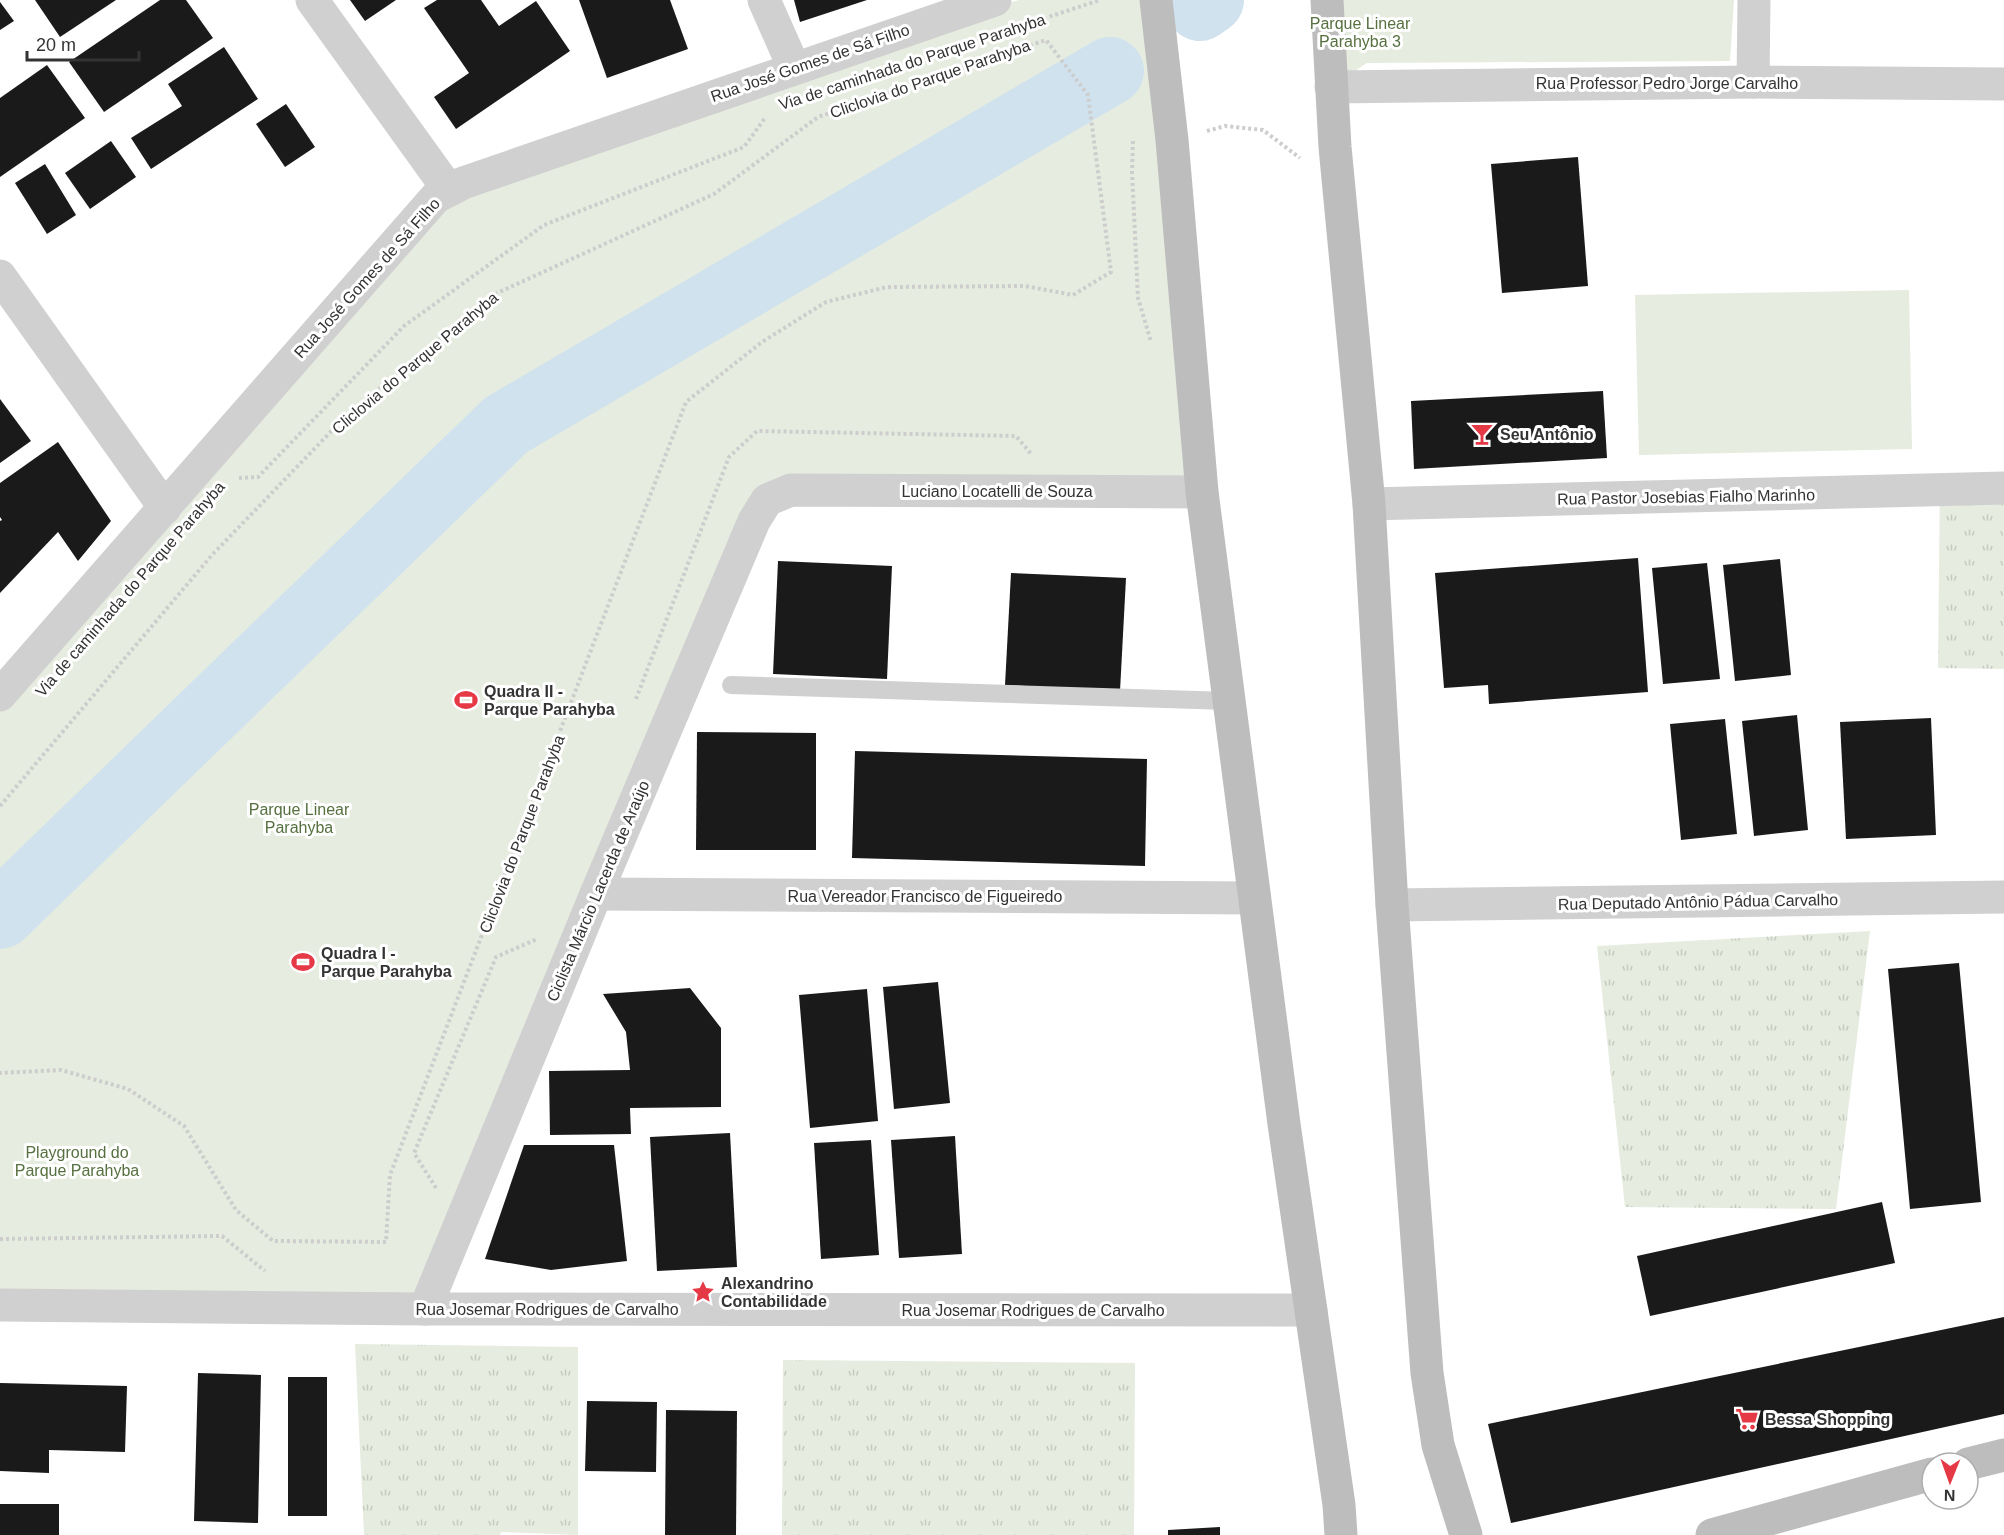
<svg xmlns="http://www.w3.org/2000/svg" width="2004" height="1535" font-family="Helvetica,sans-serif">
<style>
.grass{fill:url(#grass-tufts)}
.park{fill:#e6ecdf}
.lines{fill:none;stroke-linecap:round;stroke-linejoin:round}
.river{stroke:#cfe2ee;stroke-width:68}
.building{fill:#1a1a1a}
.path{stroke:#cdcdcd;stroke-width:4;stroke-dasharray:3 3;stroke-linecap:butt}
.service{stroke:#d0d0d0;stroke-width:18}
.minor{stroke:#d0d0d0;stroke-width:33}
.secondary{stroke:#bdbdbd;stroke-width:33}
.labels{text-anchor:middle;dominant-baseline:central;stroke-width:6;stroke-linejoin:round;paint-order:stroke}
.park-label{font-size:16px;fill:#56703f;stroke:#fff}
.street-label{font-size:16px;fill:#333;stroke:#fff}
.poi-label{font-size:16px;font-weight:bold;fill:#333;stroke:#fff;text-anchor:start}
</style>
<defs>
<pattern id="grass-tufts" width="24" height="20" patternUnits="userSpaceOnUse" patternTransform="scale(1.5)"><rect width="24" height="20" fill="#e6ecdf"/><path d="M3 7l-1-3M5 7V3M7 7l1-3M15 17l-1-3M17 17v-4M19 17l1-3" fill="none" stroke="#c6cbc0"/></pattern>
</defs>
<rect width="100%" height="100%" fill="#fff"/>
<g class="grass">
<path d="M1940,475L2004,476V669L1938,668Z"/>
<path d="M1870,931L1836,1209L1625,1207L1597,946Z"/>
<path d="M355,1344L578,1347V1535L501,1532L500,1535H364Z"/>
<path d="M783,1360L1135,1363L1134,1535H782Z"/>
</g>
<g class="park">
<path d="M1019,0H1153L1202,485L760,486L417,1312L0,1307V695L441,194L800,70Z"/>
<path d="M1326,0H1734L1730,61L1367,63L1329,88Z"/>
<path d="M1909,290L1912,449L1639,455L1635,295Z"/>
</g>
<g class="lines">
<g class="river">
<path d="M1200,7L1210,0"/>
<path d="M0,915L506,425L1110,71"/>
</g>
</g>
<g class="building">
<path d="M35,0H116L60,37Z"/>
<path d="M160,0H186L213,38L104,112L69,62Z"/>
<path d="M350,0H396L365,21Z"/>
<path d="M437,0H481L499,26L536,1L570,51L456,129L434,97L469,73L424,8Z"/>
<path d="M579,0H670L688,49L607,78Z"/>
<path d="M794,0H867L800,22Z"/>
<path d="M0,2L14,21L0,30Z"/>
<path d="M224,47L258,99L151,169L131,138L182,106L168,84Z"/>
<path d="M47,65L85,118L0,177V98Z"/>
<path d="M286,104L315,147L285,167L256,124Z"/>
<path d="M111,141L136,177L90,209L65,173Z"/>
<path d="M1578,157L1588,286L1502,293L1491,164Z"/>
<path d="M45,164L76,215L47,234L15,183Z"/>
<path d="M1603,391L1607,458L1414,469L1411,401Z"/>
<path d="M0,399L31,441L0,463Z"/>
<path d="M58,442L111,521L78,561L58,532L0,593V521L2,520L0,517V483Z"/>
<path d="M1638,558L1648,692L1489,704L1488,685L1444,688L1435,573Z"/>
<path d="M1780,559L1791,675L1735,681L1723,565Z"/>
<path d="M778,561L892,566L887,679L773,674Z"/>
<path d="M1707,563L1720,679L1663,684L1652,568Z"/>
<path d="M1011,573L1126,578L1120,691L1005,685Z"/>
<path d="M1797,715L1808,830L1754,836L1742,721Z"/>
<path d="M1931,718L1936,835L1846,839L1840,722Z"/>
<path d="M1725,719L1737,834L1681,840L1670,724Z"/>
<path d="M697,732L816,733V850H696Z"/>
<path d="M855,751L1147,759L1145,866L852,858Z"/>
<path d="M1959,963L1981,1202L1910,1209L1888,969Z"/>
<path d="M938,982L950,1103L894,1109L883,987Z"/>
<path d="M690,988L721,1028V1107L630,1108L631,1134L550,1135L549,1071L630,1070L626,1032L603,994Z"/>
<path d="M867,989L878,1121L810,1128L799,995Z"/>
<path d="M730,1133L737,1267L657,1271L650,1137Z"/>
<path d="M955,1136L962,1254L899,1258L891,1140Z"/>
<path d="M871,1140L879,1255L821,1259L814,1143Z"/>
<path d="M524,1145H614L627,1261L551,1270L485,1259Z"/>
<path d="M1882,1202L1895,1263L1650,1316L1637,1256Z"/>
<path d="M2004,1317V1414L1511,1523L1488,1424Z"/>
<path d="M198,1373L261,1375L258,1523L194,1521Z"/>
<rect x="288" y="1377" width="39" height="139"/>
<path d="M0,1383L127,1386L125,1452L49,1450V1473L0,1471Z"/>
<path d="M587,1401L657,1402L656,1472L585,1471Z"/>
<path d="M666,1410L737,1411L736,1535H665Z"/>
<rect x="0" y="1504" width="59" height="31"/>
<path d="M1220,1527V1535H1168V1530Z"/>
</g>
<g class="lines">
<g class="path">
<path d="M1021,26L1100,0"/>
<path d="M1207,131L1225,126L1263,130L1300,158"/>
<path d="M1133,141L1132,171L1138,298L1151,342"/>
<path d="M239,478L258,477L404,326L544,225L744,147L765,118"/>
<path d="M636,699L729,457L757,431L1016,436L1031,454"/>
<path d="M0,806L212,555L345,417L495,294L714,194L818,117L1046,40L1088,95L1111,272L1073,295L1025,286L887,287L826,302L762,342L686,402L390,1175L386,1242L273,1241L236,1210L184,1126L128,1089L61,1070L0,1073"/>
<path d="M436,1188L414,1153L496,957L537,939"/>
<path d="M0,1239L222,1236L265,1271"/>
</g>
<path class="service" d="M731,685L1228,701"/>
<g class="minor">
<path d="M312,0L448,189"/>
<path d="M764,0L794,68"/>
<path d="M1753,82L1754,0"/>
<path d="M1331,87L1753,82L2004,84"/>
<path d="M0,276L165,508"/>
<path d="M1369,504L2004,488"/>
<path d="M0,695L436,197L463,183L995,0"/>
<path d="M596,894L1254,898"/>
<path d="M1392,905L2004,897"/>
<path d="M0,1305L425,1309L1311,1310"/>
<path d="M425,1309L596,894L754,521L767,500L791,490L1202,492"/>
</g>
<g class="secondary">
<path d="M1156,0L1172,140L1202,492L1284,1124L1339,1505L1341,1535"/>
<path d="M1327,0L1335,147L1369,504L1392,905L1427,1373L1438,1445L1466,1535"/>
<path d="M1968,1464L2004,1455"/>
<path d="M1712,1535L1932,1474"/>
</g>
</g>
<defs>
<g id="bar-bare" transform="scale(1.8)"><path d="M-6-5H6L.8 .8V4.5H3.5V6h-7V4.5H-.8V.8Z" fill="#e63946" stroke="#fff" stroke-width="2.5" paint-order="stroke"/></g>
<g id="stadium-bare" transform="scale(1.8)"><path d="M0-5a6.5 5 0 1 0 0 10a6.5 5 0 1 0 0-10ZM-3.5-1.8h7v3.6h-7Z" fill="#e63946" stroke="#fff" stroke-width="2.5" paint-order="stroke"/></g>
<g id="sight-bare" transform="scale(1.8)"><path d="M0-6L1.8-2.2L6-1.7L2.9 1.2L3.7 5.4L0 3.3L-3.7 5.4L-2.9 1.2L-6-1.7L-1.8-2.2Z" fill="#e63946" stroke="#fff" stroke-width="2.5" paint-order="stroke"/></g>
<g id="supermarket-bare" transform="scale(1.8)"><path d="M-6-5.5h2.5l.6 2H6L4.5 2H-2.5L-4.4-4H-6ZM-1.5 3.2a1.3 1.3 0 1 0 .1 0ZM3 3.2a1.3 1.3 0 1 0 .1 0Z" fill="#e63946" stroke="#fff" stroke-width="2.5" paint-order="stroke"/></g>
</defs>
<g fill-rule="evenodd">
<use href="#bar-bare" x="1482" y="434"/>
<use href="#stadium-bare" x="466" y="700"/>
<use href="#stadium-bare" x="303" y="962"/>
<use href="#sight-bare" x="703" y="1292"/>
<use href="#supermarket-bare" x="1747" y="1419"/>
</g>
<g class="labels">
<g class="park-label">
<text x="1360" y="23">Parque Linear<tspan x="1360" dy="18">Parahyba 3</tspan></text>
<text x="299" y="809">Parque Linear<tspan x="299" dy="18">Parahyba</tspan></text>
<text x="77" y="1152">Playground do<tspan x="77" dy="18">Parque Parahyba</tspan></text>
</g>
<g class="street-label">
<text transform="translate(912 62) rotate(-18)">Via de caminhada do Parque Parahyba</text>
<text transform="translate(810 63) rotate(-19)">Rua José Gomes de Sá Filho</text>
<text transform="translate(930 79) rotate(-19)">Cliclovia do Parque Parahyba</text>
<text x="1667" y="83">Rua Professor Pedro Jorge Carvalho</text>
<text transform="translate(367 278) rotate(-48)">Rua José Gomes de Sá Filho</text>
<text transform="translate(415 363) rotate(-40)">Cliclovia do Parque Parahyba</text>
<text x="997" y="491">Luciano Locatelli de Souza</text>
<text transform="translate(1686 497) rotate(-1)">Rua Pastor Josebias Fialho Marinho</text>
<text transform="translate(130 589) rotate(-49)">Via de caminhada do Parque Parahyba</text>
<text transform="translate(522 834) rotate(-69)">Cliclovia do Parque Parahyba</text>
<text transform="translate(598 891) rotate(-67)">Ciclista Márcio Lacerda de Araújo</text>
<text x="925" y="896">Rua Vereador Francisco de Figueiredo</text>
<text transform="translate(1698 902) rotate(-1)">Rua Deputado Antônio Pádua Carvalho</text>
<text x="547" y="1309">Rua Josemar Rodrigues de Carvalho</text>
<text x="1033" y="1310">Rua Josemar Rodrigues de Carvalho</text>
</g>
<g class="poi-label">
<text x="1500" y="434">Seu Antônio</text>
<text x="484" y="691">Quadra II -<tspan x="484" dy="18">Parque Parahyba</tspan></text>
<text x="321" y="953">Quadra I -<tspan x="321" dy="18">Parque Parahyba</tspan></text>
<text x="721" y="1283">Alexandrino<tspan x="721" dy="18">Contabilidade</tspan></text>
<text x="1765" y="1419">Bessa Shopping</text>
</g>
</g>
<g transform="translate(1950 1481) rotate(181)"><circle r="28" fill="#ffffff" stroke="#adadad" stroke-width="1.5"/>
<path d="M0-4.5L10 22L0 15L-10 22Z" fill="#e63946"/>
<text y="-9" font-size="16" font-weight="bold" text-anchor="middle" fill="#333333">N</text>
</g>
<path d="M27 51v9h112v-9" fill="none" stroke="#333333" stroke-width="3"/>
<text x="36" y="51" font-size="18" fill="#333333" stroke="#ffffff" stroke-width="4.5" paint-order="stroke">20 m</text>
</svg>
